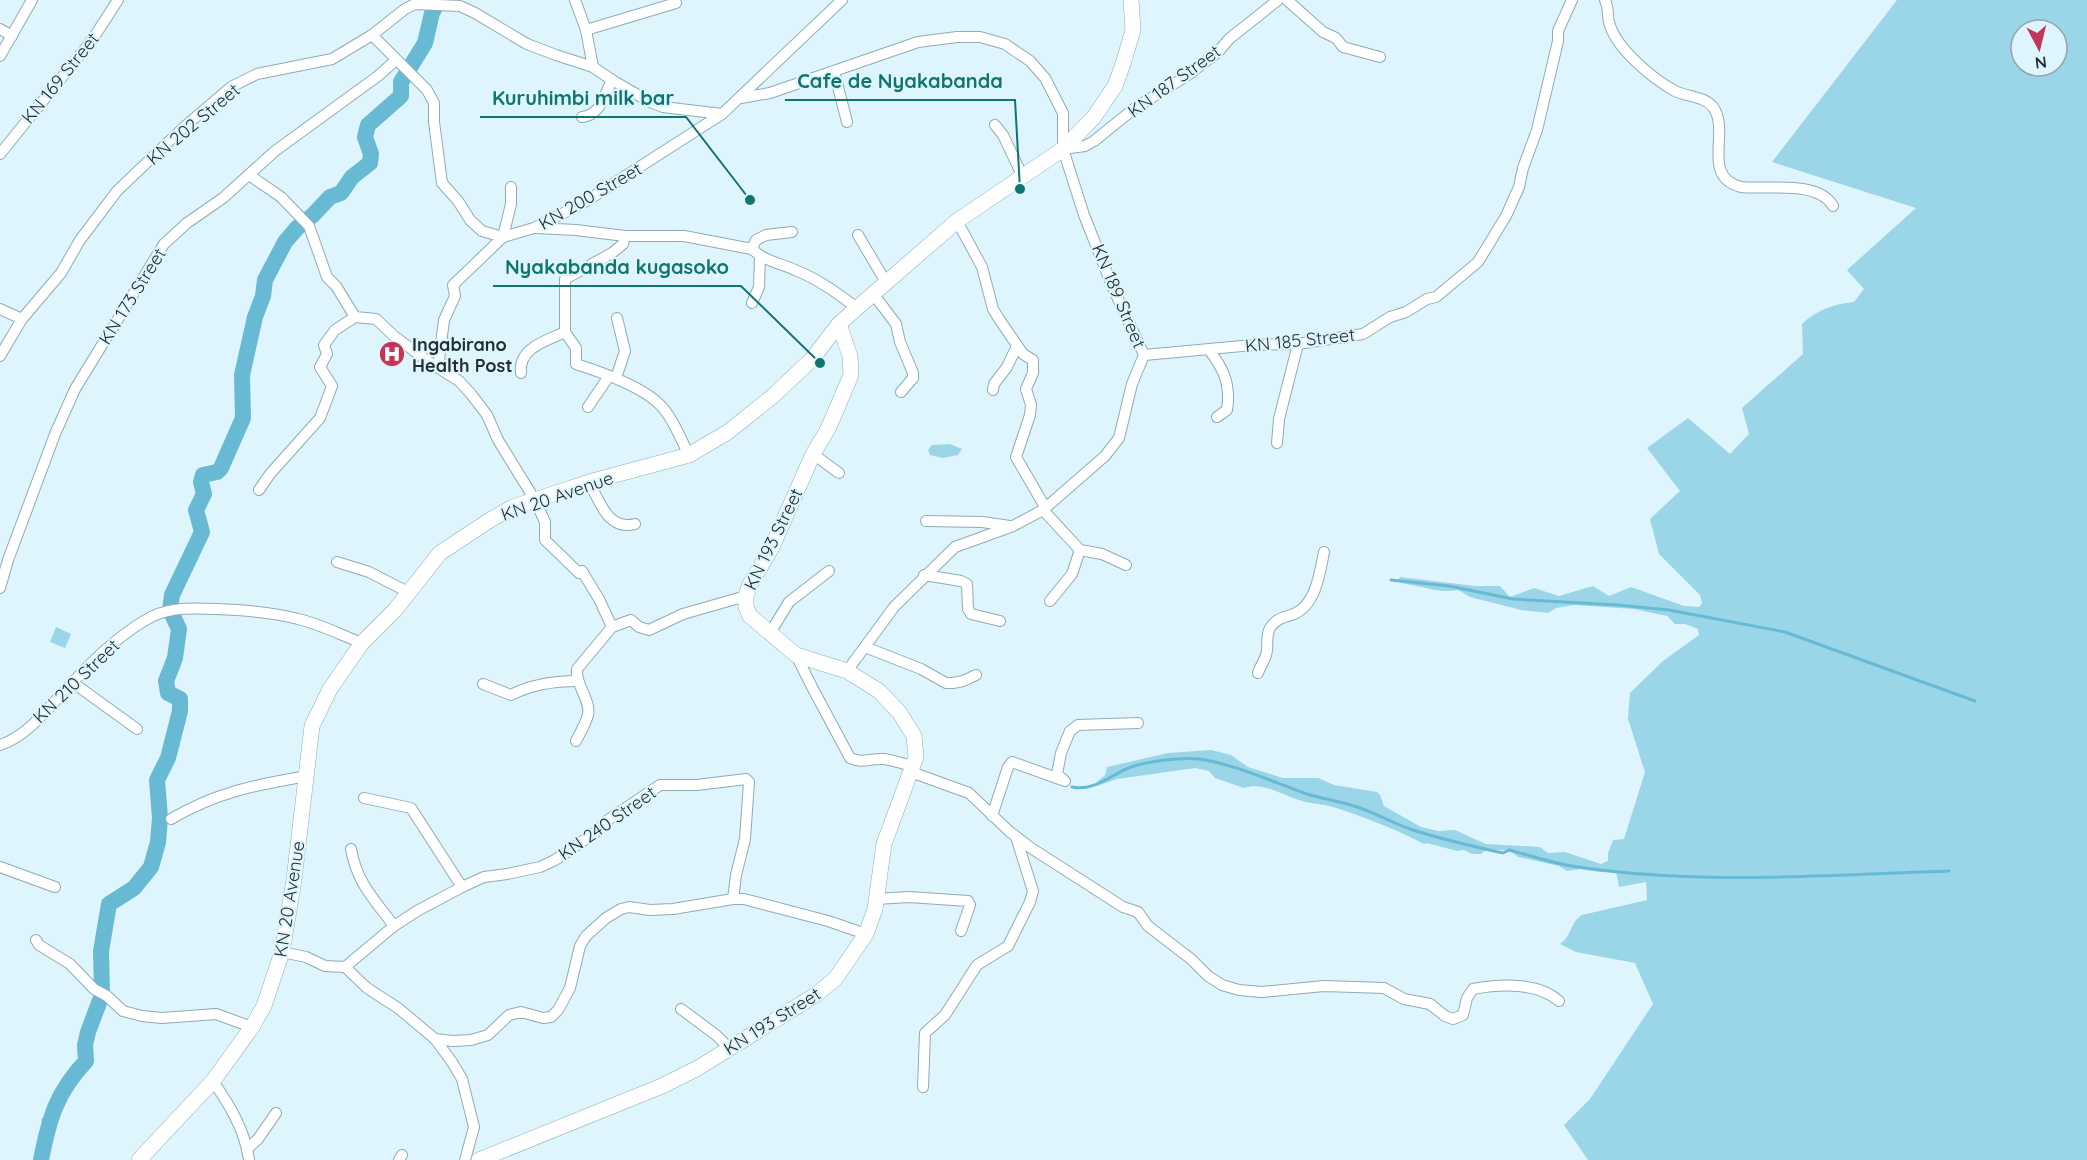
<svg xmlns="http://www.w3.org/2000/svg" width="2087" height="1160" font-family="Quicksand,sans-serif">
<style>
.green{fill:#9bd5e8;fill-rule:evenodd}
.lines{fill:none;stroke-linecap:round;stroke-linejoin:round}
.stream{stroke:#68bad4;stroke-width:3}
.river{stroke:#68bad4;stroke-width:16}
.street-casing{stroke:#90abb5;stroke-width:12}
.secondary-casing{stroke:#90abb5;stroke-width:16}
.street{stroke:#fff;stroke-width:10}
.secondary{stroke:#fff;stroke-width:15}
.labels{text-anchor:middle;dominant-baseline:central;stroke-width:4.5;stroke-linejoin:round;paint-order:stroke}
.street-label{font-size:18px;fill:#232e32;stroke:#def5fd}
.poi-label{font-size:18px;font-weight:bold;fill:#232e32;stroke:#def5fd;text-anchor:start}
.leader{fill:none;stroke:#0f766e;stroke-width:2}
.callout-dot{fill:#0f766e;stroke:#def5fd;stroke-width:2}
.callout-label{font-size:20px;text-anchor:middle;font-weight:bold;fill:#0f766e;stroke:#def5fd;stroke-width:4.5;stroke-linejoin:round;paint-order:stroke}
</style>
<rect width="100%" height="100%" fill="#def5fd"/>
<g class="green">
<path d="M1897,0H2087V1160H1588L1564,1125L1590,1099L1653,1004L1635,963L1576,952L1560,944C1572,936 1570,922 1582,915L1647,900L1646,882L1619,887L1616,871L1600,872L1580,869L1567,871L1559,866L1518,857L1509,850H1486L1481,854H1472L1464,850L1457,851L1427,843L1424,844C1395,829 1365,817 1333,807C1324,804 1315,804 1306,802C1285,797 1264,781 1244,788L1215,778L1209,771L1195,768L1117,779L1097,786L1096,783L1105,775L1107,767L1168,753L1211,750L1231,755L1248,767L1283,778H1318L1334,785L1377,792L1380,795L1384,806L1421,827L1438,831L1455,830L1486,844L1540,847L1548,853L1565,852L1601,864L1608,861V853L1613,840L1624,839L1645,772L1628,719L1630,693L1663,661L1699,635L1698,629L1685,624H1675L1667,616L1634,609L1574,605L1556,608L1548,613L1521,610L1470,597L1458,590C1439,594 1419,585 1400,583L1398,580L1400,577L1475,586H1500L1510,597L1534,588L1559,596L1593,586L1609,596L1631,587L1684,606L1699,607L1702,603L1700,595L1659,554L1650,519L1680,491L1647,448L1688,418L1730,454L1749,434L1742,408L1803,354L1802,324C1817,310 1833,304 1854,302L1864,289L1847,270L1916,208L1772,162ZM2021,30H2057V66H2021Z"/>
<path d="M950,444L962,449L958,455L943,458L930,455L928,450L932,445Z"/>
<path d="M56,627L71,634L65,648L50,642Z"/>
</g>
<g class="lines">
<g class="stream">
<path d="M1391,580L1449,586L1513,599L1618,605L1669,610L1785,632L1975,701"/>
<path d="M1072,787C1094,792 1112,774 1131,767C1149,761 1181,757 1199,759C1234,764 1273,782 1307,794C1324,799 1343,802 1360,808C1377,814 1393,823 1410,829C1440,839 1471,846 1503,853L1509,850C1528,855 1547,861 1566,865C1689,886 1825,875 1949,871"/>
<path d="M43,1120L49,1119"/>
</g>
<path class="river" d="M41,1160C49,1119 56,1093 86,1061L85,1045L88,1032L102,995L101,951L109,904L134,888L151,867L158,842L160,818L157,780L168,758L180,711V699L168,693L166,681L175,658L179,629L170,610L172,595L202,532L196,510L204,494L201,482L203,475L217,472L221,468L243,418L242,375L255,317L263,296L265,280L285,242L297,228L313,215L330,197L341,193L352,177L370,163L371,154L365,137L368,125L401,96V82L425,43L432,13L439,0"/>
<g class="street-casing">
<g id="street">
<path d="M575,0L586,30L593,67"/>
<path d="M1287,0L1323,32L1336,38L1343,47L1380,57"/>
<path d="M1605,0C1609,8 1607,14 1609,22C1615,48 1653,79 1675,91C1687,97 1704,96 1713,107C1731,132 1700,176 1741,187C1768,190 1818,180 1833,206"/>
<path d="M0,29L12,36"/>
<path d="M586,30L676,3L675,0"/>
<path d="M372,35L427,90L434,103V122L442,183L458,201L470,220L482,231L503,237L534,228L585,202L722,114L842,0"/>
<path d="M0,56L32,0"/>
<path d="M834,71L847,122"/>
<path d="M741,98L770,93L918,42L957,37H980L1005,44L1030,61L1045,78L1063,113V149L1084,215L1113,288L1144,355L1132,384L1119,438L1105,456L1043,510L1013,526L955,547L894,607L847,671"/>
<path d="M582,117C601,115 604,95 612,80"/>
<path d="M995,125L1003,135L1023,177"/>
<path d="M1063,149L1085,146L1094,141L1135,108L1188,75L1218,52L1229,39L1278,0"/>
<path d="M0,154L92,40L118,0"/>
<path d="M249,175L281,197L309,226L327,277L336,286L355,317L376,319L394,336L429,362L459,381L471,394L487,415L498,440L535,500L545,522V540L579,573L582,571L599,599L612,627"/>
<path d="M957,221L982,267L993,309L999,319L1023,354L1033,360V373L1026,389L1031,405L1030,415L1016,457L1045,507"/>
<path d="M536,228L576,230L625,236H684L752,249C764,261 780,263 795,270C818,279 837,293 857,308"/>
<path d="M858,235L887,284"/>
<path d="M625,236L623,244L612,253L565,279V332L576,348V364C601,372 638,385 657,402C672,415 680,438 689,455"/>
<path d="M752,249L756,240L766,235L792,232"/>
<path d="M874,295L896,324L900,342L913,373V378L901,392"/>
<path d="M752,303L759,287L760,257"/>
<path d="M0,309L22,319"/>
<path d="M1209,350C1224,369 1231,385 1227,410L1217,417"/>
<path d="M1144,355L1253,345L1298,344L1363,334L1390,317L1406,312L1427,299L1436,297L1478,262L1506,216L1519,187L1523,168L1537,130L1558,41V31L1572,0"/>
<path d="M0,356L22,319L61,273L80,240L102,211L117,191L183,128L231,87L257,74L332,59L372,35L405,9L415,4L460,6L475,13L527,44L556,55L593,67L612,80L650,102L663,107L722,114"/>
<path d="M438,368L444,320L455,296L453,285L503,237L511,204V187"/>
<path d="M521,373C518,348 546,341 565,332"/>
<path d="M616,378L625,351L617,318"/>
<path d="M993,390L994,384L1007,367L1017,346"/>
<path d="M588,407L609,376"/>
<path d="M1277,443L1279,419L1298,344"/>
<path d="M813,454L839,473"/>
<path d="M589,482C600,502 608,531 635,524"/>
<path d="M259,490L270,474L320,418L332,386L320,367L327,354L324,345L335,330L355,317"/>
<path d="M1043,510L1080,550L1102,554L1126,565"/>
<path d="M926,521L982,522L1010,526"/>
<path d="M337,562L369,572L408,592"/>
<path d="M924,575L961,581L967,584L968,609L971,614L1000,621"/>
<path d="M0,588L8,560L55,434L75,389L164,244L187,223L223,198L275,151L378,76L396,60"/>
<path d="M1050,601L1072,574L1080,550"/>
<path d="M770,633L789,602L829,571"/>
<path d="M865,647L921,669L946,683H953L963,681L976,675"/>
<path d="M796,655L812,687L850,758C863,764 870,758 884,759C893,760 903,764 913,766"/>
<path d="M1258,673C1260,667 1264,661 1266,655C1269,646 1265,637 1270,628C1276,618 1285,617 1294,614C1316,605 1320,572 1324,552"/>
<path d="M72,682L137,729"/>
<path d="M483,684L511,695C532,684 555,681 578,681"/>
<path d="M576,741C580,733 586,723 588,715C591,699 575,685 577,669L612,627L631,620L639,627L649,630L683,614L746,596"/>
<path d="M0,745C30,735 50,705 72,683C95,658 122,632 153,616C173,607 195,608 216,609C244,610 271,612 298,619C320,624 341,635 362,643"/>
<path d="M911,772L969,793L1010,832L1031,848L1123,907L1138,912L1148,926L1191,959L1208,976L1222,985L1239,990L1262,992L1324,986L1384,988L1404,999L1430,1004L1445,1016L1453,1019L1463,1015L1467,998L1473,989C1500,984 1538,982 1559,1001"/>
<path d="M364,798L411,808L462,887"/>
<path d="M992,816L1008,767L1012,762L1065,781L1057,774L1061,753L1070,731L1078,725L1138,723"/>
<path d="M171,819C217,792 255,785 307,776"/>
<path d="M351,849C357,883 374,899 394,926"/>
<path d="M0,867L55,887"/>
<path d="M876,899L909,897L968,901L970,905L961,931"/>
<path d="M36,940L39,945L70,964L94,989L107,996L123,1011L142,1016L162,1018L216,1014L252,1027"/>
<path d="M282,952L306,957L325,966L345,967L367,988L398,1008L435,1039L452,1062L462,1079L474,1127L465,1160"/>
<path d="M345,967L394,926L417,911L462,887L484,877L507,874L540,867L555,860L596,832L608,820L660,785H697L746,779L749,782L745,839L736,875L733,899H744L828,921L866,934"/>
<path d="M681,1009L716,1035L729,1048"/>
<path d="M435,1039L453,1041L471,1040L488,1035L509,1015L521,1012L543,1018L551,1017L558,1010L570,988L580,946L586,936L606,918L621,909L629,907L650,910L673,909L733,899"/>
<path d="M213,1081C230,1106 245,1130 249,1160"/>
<path d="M923,1087L925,1033L945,1015L977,965L1008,946L1030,902L1033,891L1016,837"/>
<path d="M247,1149L258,1139L276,1113"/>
<path d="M399,1160L402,1155"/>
</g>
</g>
<g class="secondary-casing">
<g id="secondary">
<path d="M139,1160L213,1081L252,1027L264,1006L282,952L294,880L312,726L330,689L362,643L395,610L440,553L490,520L513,507L535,500L589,482L689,455L728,432L773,396L812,359L839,324L857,308L957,221L1063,149L1094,117L1115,86L1123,64L1133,30L1131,0"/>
<path d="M479,1160L662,1086L698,1068L817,994L836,978L866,934L875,909L884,844L916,757L914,736L899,712L879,691L847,671L796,655L750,616L746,607V596L749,586L772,547L813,454L828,429L851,375L850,356L839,324"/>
</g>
</g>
<use href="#street" class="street"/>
<use href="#secondary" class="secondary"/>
</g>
<defs>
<g id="hospital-disc" transform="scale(1.35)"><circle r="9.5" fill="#c53559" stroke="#def5fd"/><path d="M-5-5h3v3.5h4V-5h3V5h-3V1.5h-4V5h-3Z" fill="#fff"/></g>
</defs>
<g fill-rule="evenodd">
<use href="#hospital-disc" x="392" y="354"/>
</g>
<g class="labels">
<g class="street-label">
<text transform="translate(60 78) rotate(-51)">KN 169 Street</text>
<text transform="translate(1174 81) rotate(-36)">KN 187 Street</text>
<text transform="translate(193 124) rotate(-40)">KN 202 Street</text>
<text transform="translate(590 196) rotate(-30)">KN 200 Street</text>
<text transform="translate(132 296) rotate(-58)">KN 173 Street</text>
<text transform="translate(1119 296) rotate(67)">KN 189 Street</text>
<text transform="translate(1300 340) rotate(-6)">KN 185 Street</text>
<text transform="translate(557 496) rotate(-19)">KN 20 Avenue</text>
<text transform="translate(773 539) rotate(-64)">KN 193 Street</text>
<text transform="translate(76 681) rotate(-44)">KN 210 Street</text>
<text transform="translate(607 823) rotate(-35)">KN 240 Street</text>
<text transform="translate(289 899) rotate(-81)">KN 20 Avenue</text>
<text transform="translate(772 1021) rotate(-32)">KN 193 Street</text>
</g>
<g class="poi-label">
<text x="412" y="344">Ingabirano<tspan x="412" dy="21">Health Post</tspan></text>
</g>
</g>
<path class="leader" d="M1020 189L1015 100H785M750 200L686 117H480M820 363L741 286H493"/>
<g class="callout-dot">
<circle cx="1020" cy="189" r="6"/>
<circle cx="750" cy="200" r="6"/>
<circle cx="820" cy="363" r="6"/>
</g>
<g class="callout-label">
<text x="900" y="88">Cafe de Nyakabanda</text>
<text x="583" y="105">Kuruhimbi milk bar</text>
<text x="617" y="274">Nyakabanda kugasoko</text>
</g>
<g transform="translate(2039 48) rotate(173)"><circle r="28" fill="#def5fd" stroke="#93a5ac" stroke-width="1.5"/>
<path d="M0-4.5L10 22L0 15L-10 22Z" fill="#c53559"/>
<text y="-9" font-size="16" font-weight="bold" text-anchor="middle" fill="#232e32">N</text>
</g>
</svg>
